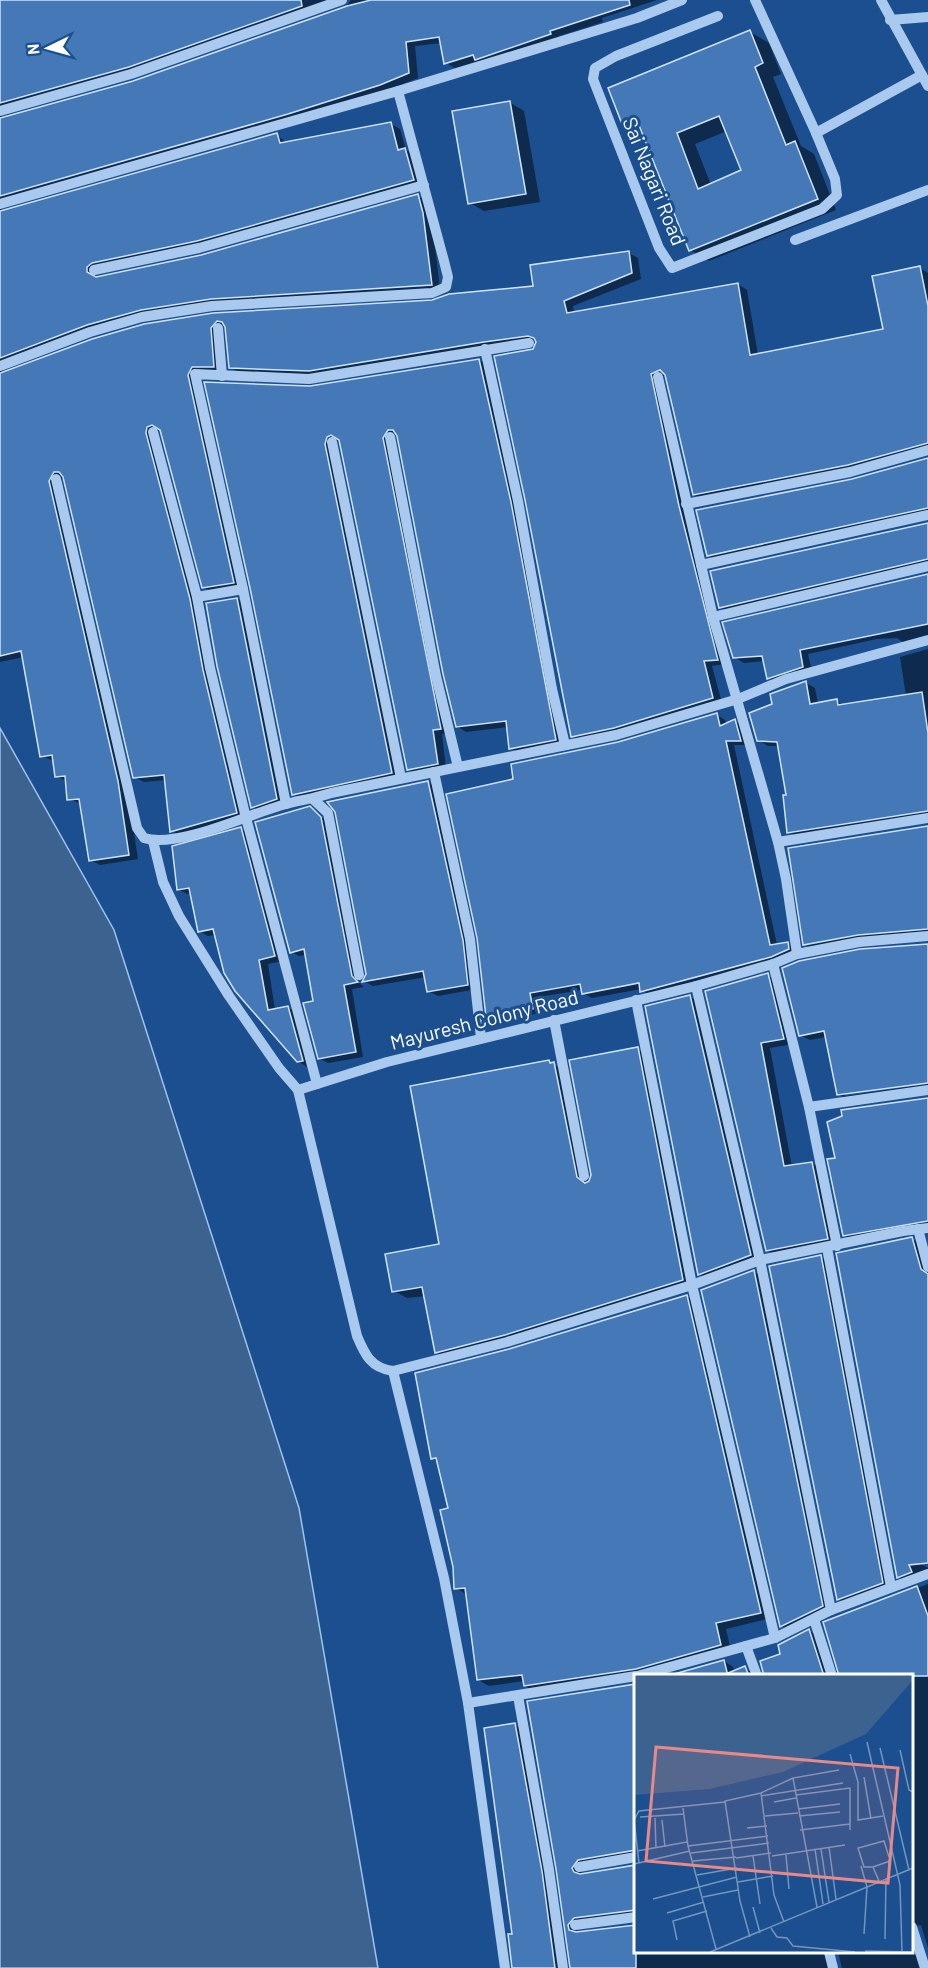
<svg xmlns="http://www.w3.org/2000/svg" width="928" height="1968" font-family="Barlow,sans-serif">
<style>
.water{fill:#3c6290;stroke:#9cc4f0;stroke-width:1.5}
.shadow{fill:#0007;fill-rule:evenodd}
.building{fill:#4478b7;stroke:#cfe3fa;stroke-width:1.5;fill-rule:evenodd}
.lines{fill:none;stroke-linecap:round;stroke-linejoin:round}
.minor{stroke:#a9c9ee;stroke-width:10}
.labels{text-anchor:middle;dominant-baseline:central;stroke-width:6;stroke-linejoin:round;paint-order:stroke}
.street-label{font-size:20px;fill:#fff;stroke:#1b4f8f}
.inset-road{fill:none;stroke:#7695bc;stroke-width:1.5}
.view{fill:#e88989;fill-opacity:0.15;stroke:#e88989;stroke-width:3}
.inset-edge{fill:none;stroke:#fff;stroke-width:3}
</style>
<rect width="100%" height="100%" fill="#1b4f8f"/>
<path class="water" d="M0,728L114,930L299,1508L378,1968H0Z"/>
<g class="shadow">
<path d="M8,0H346L2,114V120L134,83L345,8L351,0H657L602,18L603,22L559,36L560,39L485,64L479,61L455,68L446,63L442,43L415,46L418,78L390,89L1,208L3,213L277,135L287,143L391,124L400,129L406,150L415,155L423,185L96,272V279L201,257L418,196L427,201L432,219L440,290L151,314L7,364L1,375L144,326L433,302L535,288L629,253L638,258L641,279L573,306L574,313L738,284L747,290L758,355L884,330L920,268L928,273V450L703,500L694,494L667,375L663,376L726,664L712,666L722,703L581,741L572,736L534,350L537,338L319,376L240,373L230,367L227,326H224L219,334L223,372L196,381L243,588L213,593L204,587L162,429L157,432L246,818L181,836L172,831L166,780L144,782L134,777L64,475L58,486L127,787L138,859L100,865L91,860L81,804L69,799L66,781L56,776L54,761L42,756L24,657L0,662V7Z"/>
<path d="M750,32L769,43L781,74L773,77L801,146L814,154L836,210L709,261L690,250L644,133L623,123ZM727,131L743,171L711,185L695,144Z"/>
<path d="M509,102L524,111L540,202L484,211L470,203Z"/>
<path d="M479,360L488,365L564,744L519,753L511,748L508,727L466,732L457,726L399,434L394,437L449,734H442L446,768L417,774L408,769L340,437L333,449L401,778L302,799L293,794L310,388Z"/>
<path d="M928,459V514L717,561L708,555L852,481Z"/>
<path d="M928,524V565L729,612L720,607Z"/>
<path d="M928,575V640L907,645L897,638L877,639L808,654L812,672L777,683L768,678L765,661L744,663L734,657Z"/>
<path d="M237,599L246,604L285,803L261,812L253,807Z"/>
<path d="M928,649V817L798,837L788,832L787,796L779,746H768L758,740L773,705L806,683L815,688L818,704L837,701L845,706L906,696L900,657Z"/>
<path d="M717,715L725,720L727,724L735,721L743,726L749,745H734L777,945L787,944L796,949L797,954L650,996L641,989L592,998L583,993L582,990L538,997L541,1013L496,1021L488,1016L515,780L618,744Z"/>
<path d="M428,782L438,788L477,989L438,996L428,991L426,977L373,986L364,981Z"/>
<path d="M310,808L329,823L359,983L364,987L352,989L363,1057L328,1063L319,1058L315,1003L306,955L299,956L291,952Z"/>
<path d="M928,827V934L814,950L805,944Z"/>
<path d="M241,829L250,834L283,961L268,964L275,1010L288,1007L297,1013L307,1067L298,1061L216,935L208,936L199,931L192,893L187,894L178,889Z"/>
<path d="M928,944V1081L845,1093V1096L928,1084V1088L848,1100L839,1094L826,1037L810,1040L800,1035L860,951Z"/>
<path d="M767,975L777,981L793,1044L770,1048L792,1167L812,1163L822,1169L837,1244L777,1256L767,1250L707,992Z"/>
<path d="M690,997L700,1002L760,1261L709,1280L699,1274Z"/>
<path d="M637,1049L651,1056L696,1287L449,1359L436,1352L426,1296L407,1298L394,1291L441,1245L549,1062L567,1072L589,1186Z"/>
<path d="M928,1099V1227L853,1240L844,1235L837,1159Z"/>
<path d="M912,1239L922,1244L928,1268V1564L923,1562L921,1564L928,1568V1575L907,1582L898,1577Z"/>
<path d="M820,1257L829,1262L891,1588L847,1604L838,1599Z"/>
<path d="M754,1272L764,1277L831,1611L791,1631L781,1626Z"/>
<path d="M686,1296L697,1302L771,1618L726,1629L731,1651L647,1674L536,1692L525,1686L524,1681L489,1686L478,1680L467,1595L456,1588L450,1509L438,1462L432,1458L510,1351Z"/>
<path d="M928,1584V1948L921,1925L916,1926L924,1968H842L838,1952H912V1676L825,1623Z"/>
<path d="M809,1631L819,1636L831,1676H766L781,1655Z"/>
<path d="M724,1661L733,1667L734,1670L745,1668L756,1676H673Z"/>
<path d="M636,1685V1856L584,1866L580,1876L636,1866V1915L577,1927V1931L573,1929V1933L636,1952H833V1968H572L558,1869Z"/>
<path d="M515,1725L524,1730L563,1968H515Z"/>
</g>
<g class="building">
<path d="M0,0H301L302,6L129,67L0,103Z"/>
<path d="M371,0H629L630,5L550,31L551,34L475,60L473,55L444,64L439,37L406,42L409,73L380,85L288,114L0,196V118L133,81L347,6Z"/>
<path d="M750,30L763,63L755,67L786,145L795,141L818,199L689,251L636,118L622,124L608,88ZM719,116L741,170L698,189L677,133Z"/>
<path d="M510,101L526,194L468,204L452,111Z"/>
<path d="M391,122L398,150L405,148L414,180L197,241L92,263L87,267V272L96,277L201,255L418,194L423,213L432,285L211,299L141,310L87,325L0,358V211L277,133L280,143Z"/>
<path d="M629,251L632,273L564,301L567,313L738,283L750,355L883,329L872,276L920,266L928,306V443L848,465L693,495L665,375L660,370L651,374L679,506L718,660L704,661L713,698L614,728L571,737L525,500L494,356L533,349L536,342L534,338L528,336L484,342L309,371L229,368L225,327L222,322L217,321L211,328L214,367H192L188,375L234,583L202,588L160,430L152,425L147,427L146,433L190,599L203,670L237,813L170,832L164,775L133,778L63,477L59,472H54L49,481L118,781L129,855L89,861L79,799L67,800L65,776L55,777L52,755L40,757L21,651L0,656V373L92,339L144,324L213,313L432,300L449,294L533,286L530,265Z"/>
<path d="M479,359L511,502L556,740L509,749L506,721L456,727L443,674L397,436L393,430H388L383,438L441,729L433,730L438,764L407,770L339,440L331,435L327,437L325,444L392,773L292,795L250,588L204,382L310,386Z"/>
<path d="M928,458V508L707,556L696,510L852,479Z"/>
<path d="M928,523V559L719,608L710,571Z"/>
<path d="M928,574V624L800,650L803,667L767,679L762,656L733,658L722,622Z"/>
<path d="M237,598L277,799L251,808L217,666L206,603Z"/>
<path d="M806,681L810,704L837,699L838,705L922,692L928,733V811L787,833L783,795H786L777,742L757,741L749,713L772,704L770,694Z"/>
<path d="M717,713L720,726L735,719L741,741H726L770,945L788,942L789,949L771,957L640,992L639,983L582,994L580,984L530,993L533,1009L486,1017L477,938L446,794L513,779L511,764L618,742Z"/>
<path d="M428,781L463,940L468,985L427,992L423,971L362,982L366,974L335,812L327,802Z"/>
<path d="M310,806L321,817L352,976L358,982L344,985L356,1052L318,1059L303,1003L313,1001L304,949L290,953L255,822Z"/>
<path d="M928,826V929L858,935L803,945L788,848Z"/>
<path d="M241,827L275,956L259,960L268,1010L288,1006L303,1061L297,1062L235,991L224,973L213,929L198,932L189,888L177,890L172,846Z"/>
<path d="M928,944V1083L837,1095L824,1031L799,1036L782,968L799,961L860,949Z"/>
<path d="M768,973L784,1039L761,1043L784,1166L812,1162L828,1239L766,1251L705,991Z"/>
<path d="M690,995L751,1255L698,1275L645,1006Z"/>
<path d="M638,1047L683,1280L505,1335L435,1353L422,1287L392,1292L385,1254L439,1244L410,1086L549,1060L550,1063L554,1062L577,1177L585,1183L589,1181L591,1175L569,1060Z"/>
<path d="M928,1098V1221L843,1236L827,1159L835,1158L827,1122L842,1116L841,1110Z"/>
<path d="M912,1237L921,1269L928,1274V1563L909,1565L912,1572L897,1578L836,1253Z"/>
<path d="M821,1255L883,1583L837,1600L769,1266Z"/>
<path d="M754,1270L823,1606L780,1627L701,1290Z"/>
<path d="M687,1295L761,1613L716,1623L721,1645L636,1669L524,1686L522,1675L477,1680L465,1588L454,1589L453,1567L440,1510L448,1508L436,1458L431,1459L415,1373L509,1349Z"/>
<path d="M917,1586L928,1616V1676H839L823,1622Z"/>
<path d="M809,1629L824,1676H764L760,1661L780,1654L778,1645Z"/>
<path d="M724,1660L728,1676H667Z"/>
<path d="M745,1666L749,1676H728V1673Z"/>
<path d="M636,1684V1850L578,1860L572,1868L574,1872L580,1874L636,1865V1910L574,1918L568,1925L569,1930L576,1932L636,1925V1968H570L556,1869L527,1701Z"/>
<path d="M515,1723L542,1871L555,1968H512L508,1934H512L484,1728Z"/>
</g>
<g class="lines">
<g class="minor">
<path d="M755,0L816,133L922,75"/>
<path d="M881,0L928,86"/>
<path d="M718,16L616,56L595,68L593,79L659,248L672,268L822,209L837,195L835,179L816,133"/>
<path d="M890,20L928,17"/>
<path d="M0,111L131,74L342,0"/>
<path d="M0,204L398,91L637,18L682,0"/>
<path d="M795,240L928,190"/>
<path d="M94,270L199,248L424,185"/>
<path d="M218,328L222,376"/>
<path d="M485,349L518,501L552,689L565,745"/>
<path d="M0,366L90,332L142,317L212,306L432,293L446,287L448,277L444,261L398,91"/>
<path d="M658,377L713,617L778,842L786,879L797,954"/>
<path d="M153,432L197,597L210,668L246,818L317,1084"/>
<path d="M390,437L436,676L458,767"/>
<path d="M332,442L401,778"/>
<path d="M56,479L137,828L144,838C178,849 251,813 286,804C302,800 316,798 331,793L616,735L738,699L786,679L928,640"/>
<path d="M686,504L850,472L928,450"/>
<path d="M701,565L928,515"/>
<path d="M197,597L243,589"/>
<path d="M713,617L928,566"/>
<path d="M434,772L470,939L481,1038"/>
<path d="M313,799L328,813L359,975"/>
<path d="M286,804L243,589L195,374L309,379L529,343"/>
<path d="M153,841L163,882L179,916L229,996L279,1068L298,1090L357,1336C365,1355 371,1368 393,1371L507,1342L692,1285L760,1260L903,1231L928,1228"/>
<path d="M778,842L928,818"/>
<path d="M773,964L809,1107L837,1246"/>
<path d="M696,986L760,1260L831,1610"/>
<path d="M636,1000L692,1285L775,1638"/>
<path d="M554,1020L584,1176"/>
<path d="M298,1090L387,1062L696,986L773,964L797,954L859,942L928,936"/>
<path d="M809,1107L928,1090"/>
<path d="M918,1229L928,1267"/>
<path d="M827,1248L891,1587"/>
<path d="M393,1371L444,1578L468,1703L505,1968"/>
<path d="M814,1619L832,1676"/>
<path d="M746,1646L757,1676"/>
<path d="M637,1676L775,1638L831,1610L928,1574"/>
<path d="M518,1696L549,1870L563,1968"/>
<path d="M468,1703L636,1676"/>
<path d="M579,1867L636,1857"/>
<path d="M575,1925L636,1917"/>
<path d="M912,1927L925,1968"/>
<path d="M829,1952L833,1968"/>
</g>
</g>
<g class="labels">
<g class="street-label">
<text transform="translate(655 181) rotate(68)">Sai Nagari Road</text>
<text transform="translate(484 1019) rotate(-14)">Mayuresh Colony Road</text>
</g>
</g>
<g transform="translate(634 1674)">
<rect width="279" height="279" fill="#1b4f8f"/>
<path d="M0,1H279V6L232,60L149,98L75,115L0,121Z" fill="#3c6290"/>
<path class="inset-road" d="M233,68L266,211L268,278M246,74L275,196M266,76L275,116L279,118M216,80L224,108V146L249,142M230,103L237,145M127,119L140,221L150,248M162,121L216,114V156M127,122L209,109M140,128L162,124M49,134L54,172L82,275M164,135L206,130M131,142L164,139M165,142L206,138M6,143L50,140M21,144L22,174M28,146L31,173M113,154L133,152M166,156L216,150M54,172L134,162M195,173L202,225M181,175L189,230M187,175L195,228M3,177L53,168M57,179L135,169M152,181L155,215M119,182L126,230M138,182L211,171M102,184L137,179M59,187L102,183M5,189L0,146L5,137L91,128M0,190L56,177M227,192L233,213L230,260M239,193H230L224,174L250,167L255,183M63,201L103,194M245,207L239,193L256,187M104,208L139,202M69,223L104,216M19,225L103,203M119,233L126,259M183,233L159,104L205,96M33,239L70,228M137,254L143,263L153,264L159,272L221,278M116,263L106,227L91,127L127,119L159,104M251,265L252,204M43,266L39,247L73,237M231,277L279,278M76,278L279,194"/>
<path class="view" d="M22,73L264,94L254,209L12,187Z"/>
<rect width="279" height="279" class="inset-edge"/>
</g>
<g transform="translate(48 48) rotate(265)" stroke="#1b4f8f" stroke-width="4.5" paint-order="stroke">
<path d="M0-4.5L10 22L0 15L-10 22Z" fill="#ffffff"/>
<text y="-9" font-size="16" font-weight="bold" text-anchor="middle" fill="#ffffff">N</text>
</g>
</svg>
